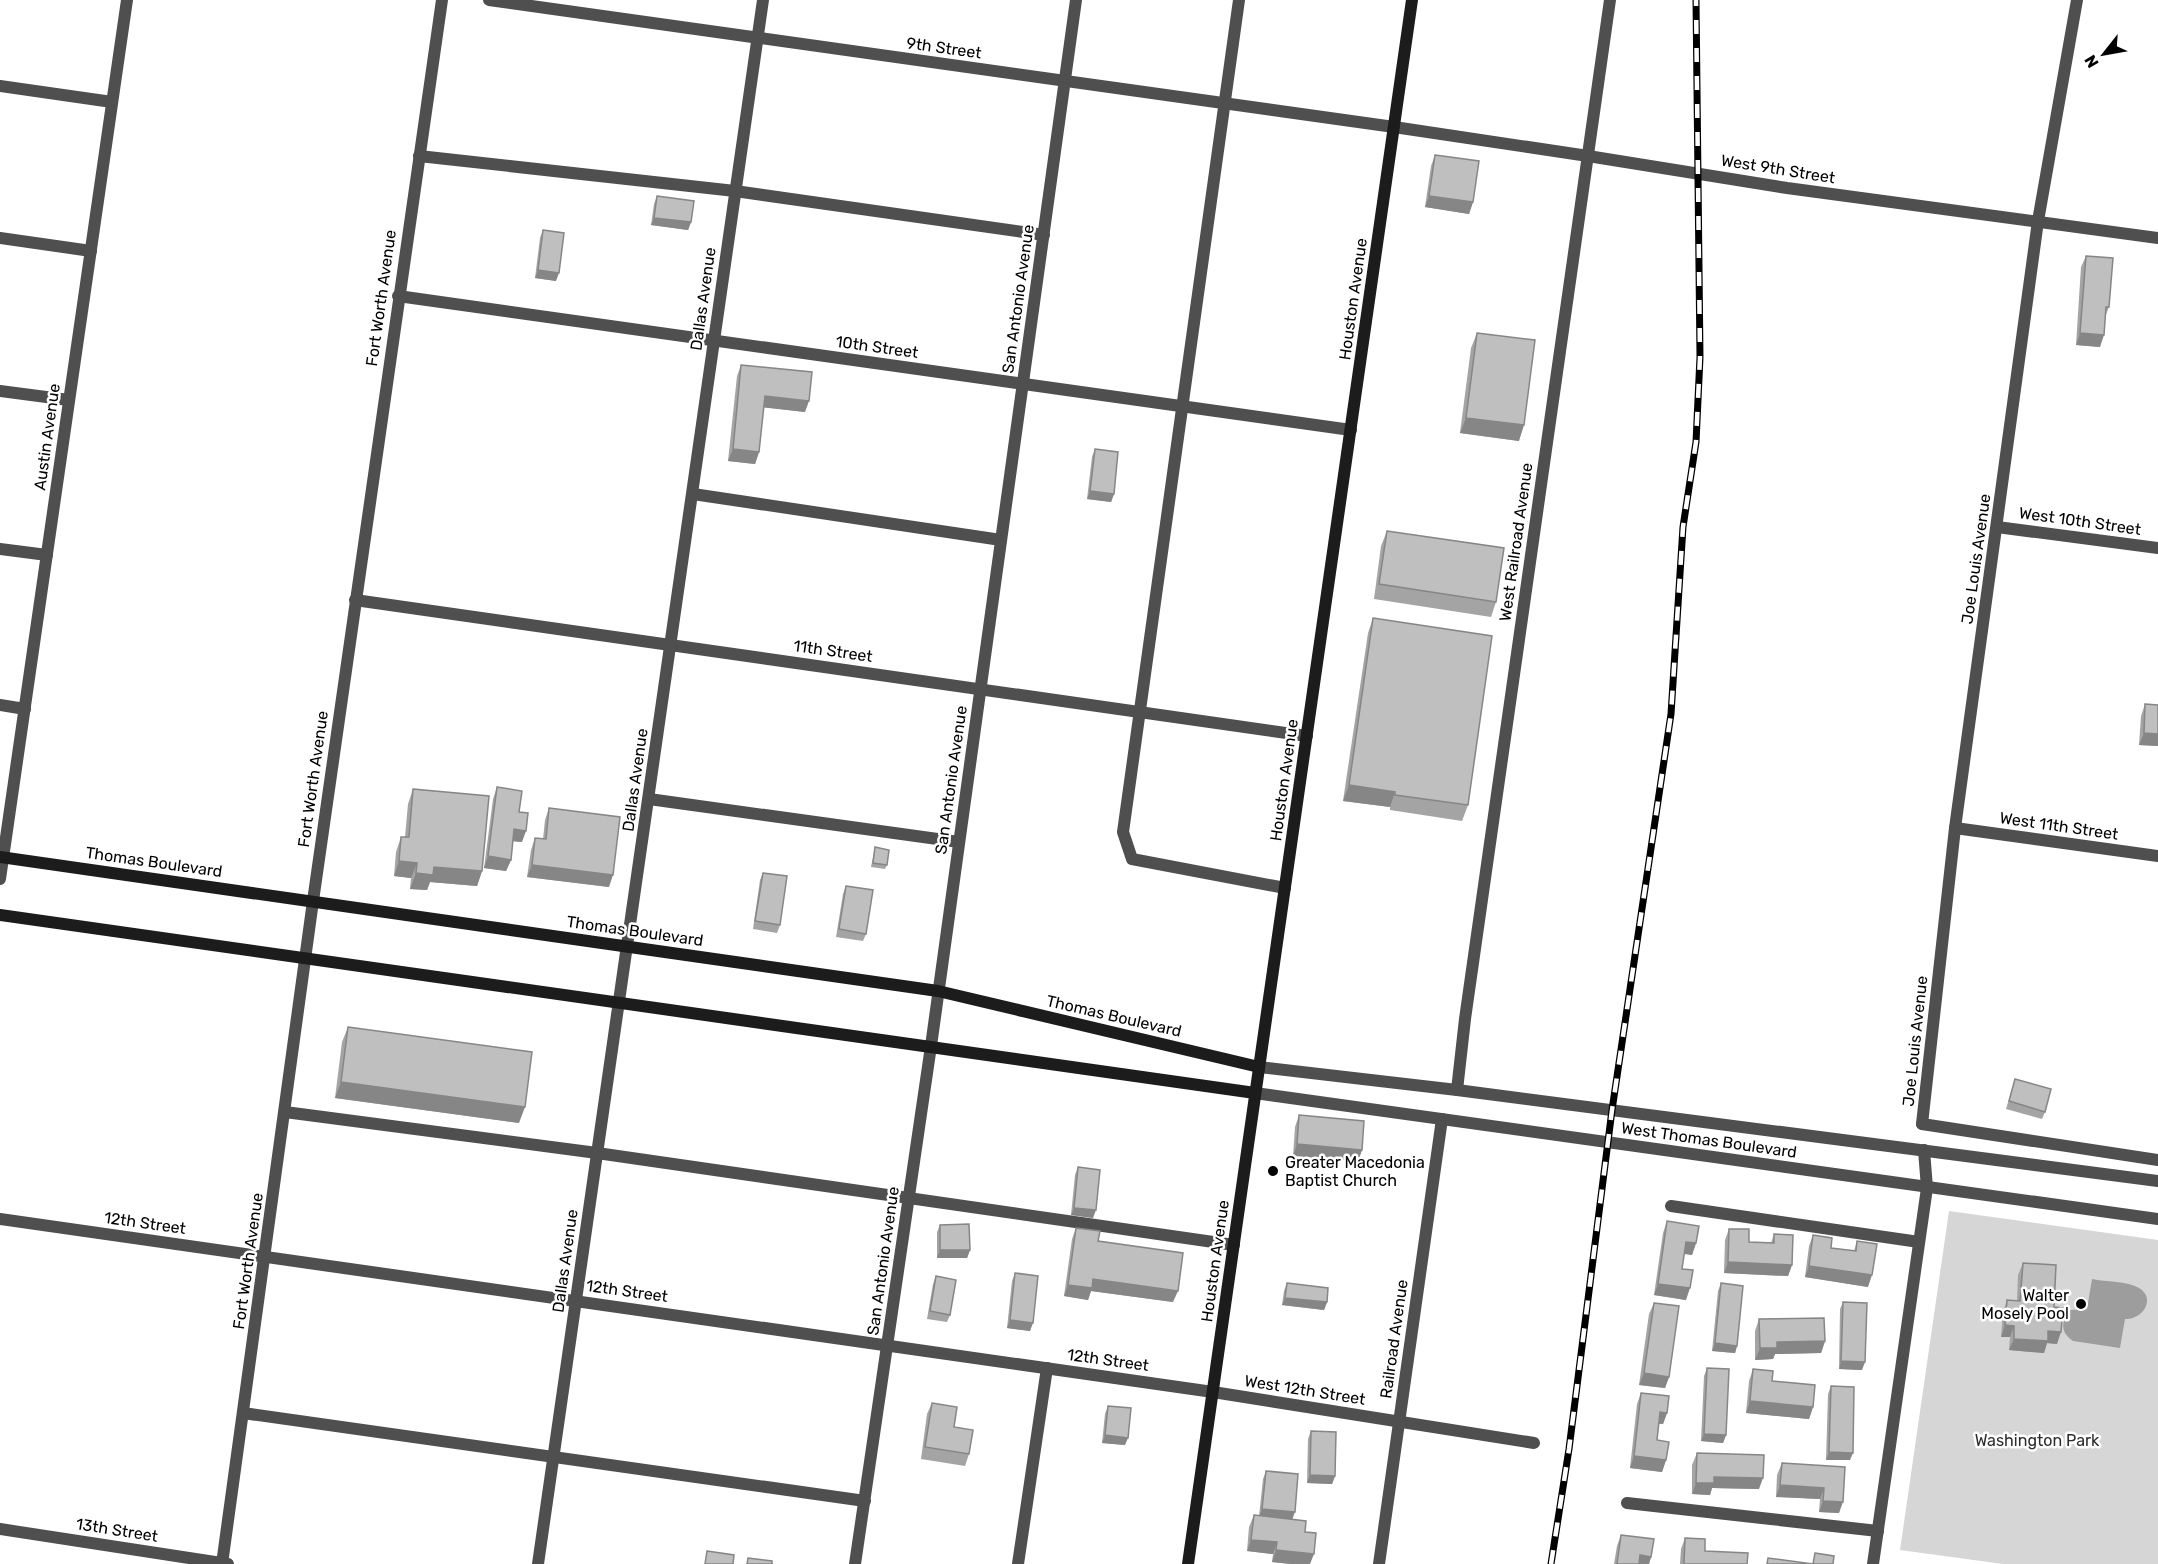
<svg xmlns="http://www.w3.org/2000/svg" width="2158" height="1564" font-family="Rubik,sans-serif">
<style>
.green{fill:#d6d6d6}
.water{fill:#9d9d9d}
.lines{fill:none;stroke-linecap:round;stroke-linejoin:round}
.service{stroke:#4f4f4f;stroke-width:12}
.minor{stroke:#4f4f4f;stroke-width:12}
.tertiary{stroke:#4f4f4f;stroke-width:12}
.secondary{stroke:#1c1c1c;stroke-width:12}
.rail-casing{stroke:#000;stroke-width:7}
.rail{stroke:#fff;stroke-width:4.5;stroke-dasharray:14;stroke-linecap:butt}
.wall{fill:#a4a4a4}
.shaded-wall{fill:#868686}
.building{fill:#bfbfbf;stroke:#868686;stroke-width:1.5}
.poi-dot{fill:#000;stroke:#fff;stroke-width:2}
.labels{text-anchor:middle;dominant-baseline:central;stroke-width:5;stroke-linejoin:round;paint-order:stroke}
.street-label{font-size:16px;fill:#000;stroke:#fff}
.poi-label{font-size:16px;fill:#000;stroke:#fff;text-anchor:start}
.park-label{font-size:16px;fill:#2d2d2d;stroke:#fff}
</style>
<rect width="100%" height="100%" fill="#fff"/>
<path class="green" d="M1949,1211L2158,1240V1564H2003L1900,1550Z"/>
<path class="water" d="M2092,1279C2106,1282 2127,1281 2139,1288C2157,1299 2142,1320 2125,1319L2120,1348L2073,1341C2060,1332 2061,1322 2070,1310L2087,1309Z"/>
<g class="lines">
<g class="service">
<path d="M1239,0L1123,832L1132,859L1285,888"/>
<path d="M0,86L112,102"/>
<path d="M419,156L735,191L1044,235"/>
<path d="M0,391L69,400"/>
<path d="M693,494L1001,540"/>
<path d="M0,705L25,709"/>
<path d="M649,799L959,842"/>
<path d="M285,1112L597,1153L1234,1245"/>
<path d="M1922,1124L2158,1160"/>
<path d="M1671,1206L1919,1242"/>
<path d="M243,1413L865,1501"/>
<path d="M1627,1503L1878,1531"/>
<path d="M1018,1564L1047,1368"/>
</g>
<g class="minor">
<path d="M489,0L1394,127L1588,156L1787,188L2158,238"/>
<path d="M0,238L91,251"/>
<path d="M398,296L1351,430"/>
<path d="M1997,527L2158,548"/>
<path d="M0,549L47,555"/>
<path d="M355,600L1307,736"/>
<path d="M1955,828L2158,856"/>
<path d="M1457,1090L1465,1019L1610,0"/>
<path d="M1922,1124L1955,828L2038,221L2077,0"/>
<path d="M0,1219L1213,1392L1534,1443"/>
<path d="M0,1529L228,1564"/>
<path d="M222,1564L313,901L442,0"/>
<path d="M538,1564L763,0"/>
<path d="M855,1564L931,1046L1076,0"/>
<path d="M1379,1564L1442,1119"/>
<path d="M1873,1564L1927,1188L1924,1150"/>
</g>
<g class="tertiary">
<path d="M0,879L127,0"/>
<path d="M1259,1067L1457,1090L2158,1181"/>
<path d="M1255,1093L2158,1219"/>
</g>
<g class="secondary">
<path d="M0,857L938,991L1259,1067"/>
<path d="M0,915L1255,1093"/>
<path d="M1188,1564L1412,0"/>
</g>
<g class="rail-casing">
<path id="rail" d="M1551,1564L1569,1449L1612,1110L1671,714L1683,527L1696,442L1700,357L1696,0"/>
</g>
<use href="#rail" class="rail"/>
</g>
<g class="wall">
<path d="M1435,155L1473,202L1469,214L1425,207L1431,166Z"/>
<path d="M657,196L691,222L688,230L651,225L654,204Z"/>
<path d="M543,230L556,281L535,278L540,238Z"/>
<path d="M2086,256L2109,307L2105,317L2100,347L2076,345L2081,267Z"/>
<path d="M1477,333L1519,441L1460,433L1471,348Z"/>
<path d="M741,365L805,412L763,407L759,452L755,464L728,461L737,376Z"/>
<path d="M1095,449L1114,494L1111,502L1087,499L1092,457Z"/>
<path d="M1387,531L1496,602L1491,617L1374,599L1381,546Z"/>
<path d="M1373,618L1468,805L1462,821L1390,810V807L1343,801L1368,633Z"/>
<path d="M2145,704L2158,705V746L2139,745L2141,716Z"/>
<path d="M497,787L522,842L513,841L511,860L506,871L484,868L493,799Z"/>
<path d="M413,789L482,871L477,886L430,882L427,890L410,889L411,878L394,876L396,852L401,837H405L408,804Z"/>
<path d="M549,808L609,887L527,877L531,850L535,838L543,839L545,820Z"/>
<path d="M875,847L887,865L885,869L871,867Z"/>
<path d="M763,873L780,925L777,933L753,929L760,880Z"/>
<path d="M846,886L866,934L863,941L836,937L843,894Z"/>
<path d="M348,1027L519,1123L335,1098L342,1042Z"/>
<path d="M2015,1079L2045,1112L2042,1119L2006,1109Z"/>
<path d="M1299,1115L1362,1150L1358,1161L1293,1156L1295,1127Z"/>
<path d="M1078,1167L1093,1218L1071,1215L1075,1175Z"/>
<path d="M1667,1221L1696,1243L1692,1255L1684,1254L1682,1269L1686,1300L1654,1295L1663,1233Z"/>
<path d="M940,1225L970,1250L967,1258H937V1232Z"/>
<path d="M1076,1228L1098,1241L1173,1302L1091,1291L1088,1300L1064,1296L1072,1239Z"/>
<path d="M1729,1229L1749,1242L1771,1243L1774,1234L1792,1265L1788,1276L1724,1273L1725,1240Z"/>
<path d="M1813,1235L1831,1248L1854,1251L1857,1241L1868,1287L1805,1277L1809,1246Z"/>
<path d="M2023,1263L2054,1307L2057,1344L2047,1343L2044,1353L2009,1350L2010,1337H2001L2003,1312L2007,1300L2017,1301L2018,1275Z"/>
<path d="M1015,1273L1030,1331L1007,1328L1012,1281Z"/>
<path d="M936,1276L950,1315L947,1322L927,1319L933,1284Z"/>
<path d="M1287,1283L1327,1302L1324,1310L1282,1305L1284,1291Z"/>
<path d="M1721,1283L1737,1346L1735,1353L1712,1351L1718,1291Z"/>
<path d="M1843,1302L1862,1370L1839,1369L1840,1309Z"/>
<path d="M1654,1303L1669,1377L1665,1388L1639,1385L1649,1314Z"/>
<path d="M1759,1319L1825,1341L1821,1353L1775,1354L1773,1359L1755,1360V1331Z"/>
<path d="M1707,1368L1726,1435L1723,1443L1701,1441L1704,1376Z"/>
<path d="M1753,1369L1813,1407L1809,1419L1746,1413L1749,1381Z"/>
<path d="M1831,1386L1850,1460H1826L1828,1394Z"/>
<path d="M1641,1393L1667,1413L1663,1424H1659L1657,1440L1666,1460L1662,1472L1630,1468L1637,1404Z"/>
<path d="M932,1403L954,1427L969,1454L965,1466L921,1459L927,1414Z"/>
<path d="M1108,1406L1125,1445L1102,1443L1105,1414Z"/>
<path d="M1311,1431L1335,1476L1332,1484L1307,1483L1308,1439Z"/>
<path d="M1697,1453L1759,1489L1712,1488L1710,1495L1692,1494V1465Z"/>
<path d="M1782,1463L1845,1467L1839,1513L1819,1512L1820,1499L1776,1497L1777,1475Z"/>
<path d="M1266,1471L1292,1519L1305,1532L1310,1564H1291L1272,1562L1273,1554L1247,1551L1249,1527L1254,1515L1259,1516L1263,1479Z"/>
<path d="M1621,1535L1651,1557L1649,1564H1614L1617,1546Z"/>
<path d="M1685,1538L1705,1551L1747,1564H1680L1681,1549Z"/>
</g>
<g class="shaded-wall">
<path d="M1429,196L1473,202L1469,214L1425,207Z"/>
<path d="M654,218L691,222L688,230L651,225Z"/>
<path d="M538,270L559,273L556,281L535,278Z"/>
<path d="M2080,333L2104,335L2100,347L2076,345Z"/>
<path d="M765,396L809,401L805,412L760,407Z"/>
<path d="M1466,418L1524,425L1519,441L1460,433Z"/>
<path d="M733,449L759,452L755,464L728,461Z"/>
<path d="M1090,491L1114,494L1111,502L1087,499Z"/>
<path d="M2144,733L2158,734V746L2139,745Z"/>
<path d="M1349,785L1395,792L1390,807L1343,801Z"/>
<path d="M514,829L526,831L522,842L510,841Z"/>
<path d="M488,856L511,860L506,871L484,868Z"/>
<path d="M399,861L417,863L411,878L394,876Z"/>
<path d="M532,865L613,875L609,887L527,877Z"/>
<path d="M434,867L482,871L477,886L430,882L427,890L410,889L416,873Z"/>
<path d="M341,1082L525,1107L519,1123L335,1098Z"/>
<path d="M1297,1144L1362,1150L1358,1161L1293,1156Z"/>
<path d="M1074,1208L1096,1210L1093,1218L1071,1215Z"/>
<path d="M1686,1242L1696,1243L1692,1255L1681,1253Z"/>
<path d="M940,1250H970L967,1258H937Z"/>
<path d="M1728,1262L1792,1265L1788,1276L1724,1273Z"/>
<path d="M1809,1266L1872,1275L1868,1287L1805,1277Z"/>
<path d="M1093,1279L1178,1291L1173,1302L1091,1291L1088,1300L1064,1296L1068,1285Z"/>
<path d="M1658,1284L1690,1288L1686,1300L1654,1295Z"/>
<path d="M1285,1298L1327,1302L1324,1310L1282,1305Z"/>
<path d="M1010,1320L1033,1323L1030,1331L1007,1328Z"/>
<path d="M2005,1325L2014,1326L2010,1337H2001Z"/>
<path d="M2048,1331L2061,1332L2057,1344L2047,1343L2044,1353L2009,1350L2014,1339Z"/>
<path d="M1825,1341L1821,1353L1775,1354L1773,1359L1755,1360L1760,1348L1777,1342Z"/>
<path d="M1715,1343L1737,1346L1735,1353L1712,1351Z"/>
<path d="M1841,1361L1865,1362L1862,1370L1839,1369Z"/>
<path d="M1644,1373L1669,1377L1665,1388L1639,1385Z"/>
<path d="M1750,1401L1813,1407L1809,1419L1746,1413Z"/>
<path d="M1660,1412L1667,1413L1663,1424L1656,1423Z"/>
<path d="M1704,1434L1726,1435L1723,1443L1701,1441Z"/>
<path d="M1105,1435L1128,1438L1125,1445L1102,1443Z"/>
<path d="M1829,1452L1853,1453L1850,1460H1826Z"/>
<path d="M1634,1456L1666,1460L1662,1472L1630,1468Z"/>
<path d="M1310,1475L1335,1476L1332,1484L1307,1483Z"/>
<path d="M1714,1477L1763,1478L1759,1489L1712,1488L1710,1495L1692,1494L1696,1483Z"/>
<path d="M1780,1485L1824,1488L1820,1499L1776,1497Z"/>
<path d="M1823,1501L1843,1502L1839,1513L1819,1512Z"/>
<path d="M1262,1509L1295,1512L1292,1520L1259,1517Z"/>
<path d="M1251,1540L1277,1542L1273,1554L1247,1551Z"/>
<path d="M1276,1550L1314,1554L1310,1564H1291L1272,1562Z"/>
<path d="M1640,1555L1651,1557L1649,1564H1637Z"/>
</g>
<g class="building">
<path d="M1435,155L1479,161L1473,202L1429,196Z"/>
<path d="M657,196L694,201L691,222L654,218Z"/>
<path d="M543,230L564,233L559,273L538,270Z"/>
<path d="M2086,256L2113,258L2109,307H2106L2104,335L2080,333Z"/>
<path d="M1477,333L1535,340L1524,425L1466,418Z"/>
<path d="M741,365L812,372L809,401L765,396L759,452L733,449Z"/>
<path d="M1095,449L1118,452L1114,494L1090,491Z"/>
<path d="M1387,531L1504,548L1496,602L1379,584Z"/>
<path d="M1373,618L1492,636L1468,805L1395,795V792L1349,785Z"/>
<path d="M2145,704L2158,705V734L2144,733Z"/>
<path d="M497,787L522,791L519,812L528,813L526,831L514,829L511,860L488,856Z"/>
<path d="M413,789L489,796L482,871L434,867L433,875L416,873L417,863L399,861L401,837H409Z"/>
<path d="M549,808L620,817L613,875L532,865L535,838L546,839Z"/>
<path d="M875,847L889,850L887,865L873,863Z"/>
<path d="M763,873L787,876L780,925L755,921Z"/>
<path d="M846,886L873,890L866,934L839,929Z"/>
<path d="M348,1027L532,1052L525,1107L341,1082Z"/>
<path d="M2015,1079L2051,1089L2045,1112L2009,1101Z"/>
<path d="M1299,1115L1364,1121L1362,1150L1297,1144Z"/>
<path d="M1078,1167L1100,1170L1096,1210L1074,1208Z"/>
<path d="M1667,1221L1699,1226L1696,1243L1686,1242L1682,1269L1693,1270L1690,1288L1658,1284Z"/>
<path d="M969,1224L970,1250H940V1225Z"/>
<path d="M1076,1228L1100,1231L1098,1241L1183,1253L1178,1291L1093,1279L1092,1288L1068,1285Z"/>
<path d="M1729,1229H1749V1242L1774,1243V1234L1793,1235L1792,1265L1728,1262Z"/>
<path d="M1813,1235L1832,1238L1831,1248L1856,1251L1857,1241L1877,1244L1872,1275L1809,1266Z"/>
<path d="M2023,1263L2056,1265L2054,1307L2063,1308L2061,1332L2048,1331V1341L2014,1339V1326L2005,1325L2007,1300L2020,1301Z"/>
<path d="M1015,1273L1038,1276L1033,1323L1010,1320Z"/>
<path d="M936,1276L956,1280L950,1315L930,1311Z"/>
<path d="M1287,1283L1328,1288L1327,1302L1285,1298Z"/>
<path d="M1721,1283L1743,1286L1737,1346L1715,1343Z"/>
<path d="M1843,1302L1867,1303L1865,1362L1841,1361Z"/>
<path d="M1654,1303L1679,1306L1669,1377L1644,1373Z"/>
<path d="M1824,1318L1825,1341L1777,1342V1348H1760L1759,1319Z"/>
<path d="M1707,1368L1729,1369L1726,1435L1704,1434Z"/>
<path d="M1753,1369L1773,1371L1772,1381L1815,1385L1813,1407L1750,1401Z"/>
<path d="M1831,1386L1854,1387L1853,1453L1829,1452Z"/>
<path d="M1641,1393L1669,1396L1667,1413L1660,1412L1657,1440L1669,1442L1666,1460L1634,1456Z"/>
<path d="M932,1403L957,1407L954,1427L973,1430L969,1454L925,1447Z"/>
<path d="M1108,1406L1131,1408L1128,1438L1105,1435Z"/>
<path d="M1311,1431L1336,1432L1335,1476L1310,1475Z"/>
<path d="M1697,1453L1764,1455L1763,1478L1714,1477V1483H1696Z"/>
<path d="M1782,1463L1845,1467L1843,1502L1823,1501L1824,1488L1780,1485Z"/>
<path d="M1266,1471L1298,1474L1295,1512L1262,1509Z"/>
<path d="M1254,1515L1306,1521L1305,1532L1316,1533L1314,1554L1276,1550L1277,1542L1251,1540Z"/>
<path d="M1621,1535L1654,1539L1651,1557L1640,1555L1639,1564H1617Z"/>
<path d="M1685,1538L1705,1539V1551L1748,1553L1747,1564H1684Z"/>
<path d="M707,1551L734,1555L733,1564H705Z"/>
<path d="M1815,1553L1834,1556L1833,1564H1767L1768,1558L1813,1564Z"/>
<path d="M748,1558L772,1561V1564H747Z"/>
</g>
<g class="poi-dot">
<circle cx="1273" cy="1171" r="6"/>
<circle cx="2081" cy="1304" r="6"/>
</g>
<g class="labels">
<g class="street-label">
<text transform="translate(944 48) rotate(8)">9th Street</text>
<text transform="translate(1778 169) rotate(9)">West 9th Street</text>
<text transform="translate(381 298) rotate(-82)">Fort Worth Avenue</text>
<text transform="translate(703 299) rotate(-82)">Dallas Avenue</text>
<text transform="translate(1018 299) rotate(-82)">San Antonio Avenue</text>
<text transform="translate(1353 299) rotate(-82)">Houston Avenue</text>
<text transform="translate(877 347) rotate(8)">10th Street</text>
<text transform="translate(47 437) rotate(-82)">Austin Avenue</text>
<text transform="translate(2080 521) rotate(8)">West 10th Street</text>
<text transform="translate(1516 542) rotate(-82)">West Railroad Avenue</text>
<text transform="translate(1976 559) rotate(-82)">Joe Louis Avenue</text>
<text transform="translate(833 651) rotate(8)">11th Street</text>
<text transform="translate(313 779) rotate(-82)">Fort Worth Avenue</text>
<text transform="translate(635 780) rotate(-82)">Dallas Avenue</text>
<text transform="translate(951 780) rotate(-82)">San Antonio Avenue</text>
<text transform="translate(1284 780) rotate(-82)">Houston Avenue</text>
<text transform="translate(2059 826) rotate(8)">West 11th Street</text>
<text transform="translate(154 862) rotate(8)">Thomas Boulevard</text>
<text transform="translate(635 931) rotate(8)">Thomas Boulevard</text>
<text transform="translate(1114 1016) rotate(13)">Thomas Boulevard</text>
<text transform="translate(1915 1041) rotate(-84)">Joe Louis Avenue</text>
<text transform="translate(1709 1140) rotate(8)">West Thomas Boulevard</text>
<text transform="translate(145 1223) rotate(8)">12th Street</text>
<text transform="translate(248 1261) rotate(-82)">Fort Worth Avenue</text>
<text transform="translate(565 1261) rotate(-82)">Dallas Avenue</text>
<text transform="translate(883 1261) rotate(-82)">San Antonio Avenue</text>
<text transform="translate(1215 1261) rotate(-82)">Houston Avenue</text>
<text transform="translate(627 1291) rotate(8)">12th Street</text>
<text transform="translate(1394 1339) rotate(-82)">Railroad Avenue</text>
<text transform="translate(1108 1360) rotate(8)">12th Street</text>
<text transform="translate(1305 1390) rotate(9)">West 12th Street</text>
<text transform="translate(117 1530) rotate(9)">13th Street</text>
</g>
<g class="poi-label">
<text x="1285" y="1162">Greater Macedonia<tspan x="1285" dy="18">Baptist Church</tspan></text>
<text x="2069" y="1295" text-anchor="end">Walter<tspan x="2069" dy="18">Mosely Pool</tspan></text>
</g>
<g class="park-label">
<text x="2037" y="1440">Washington Park</text>
</g>
</g>
<g transform="translate(2104 54) rotate(239)" stroke="#ffffff" stroke-width="4.5" paint-order="stroke">
<path d="M0-4.5L10 22L0 15L-10 22Z" fill="#000000"/>
<text y="-9" font-size="16" font-weight="bold" text-anchor="middle" fill="#000000">N</text>
</g>
</svg>
